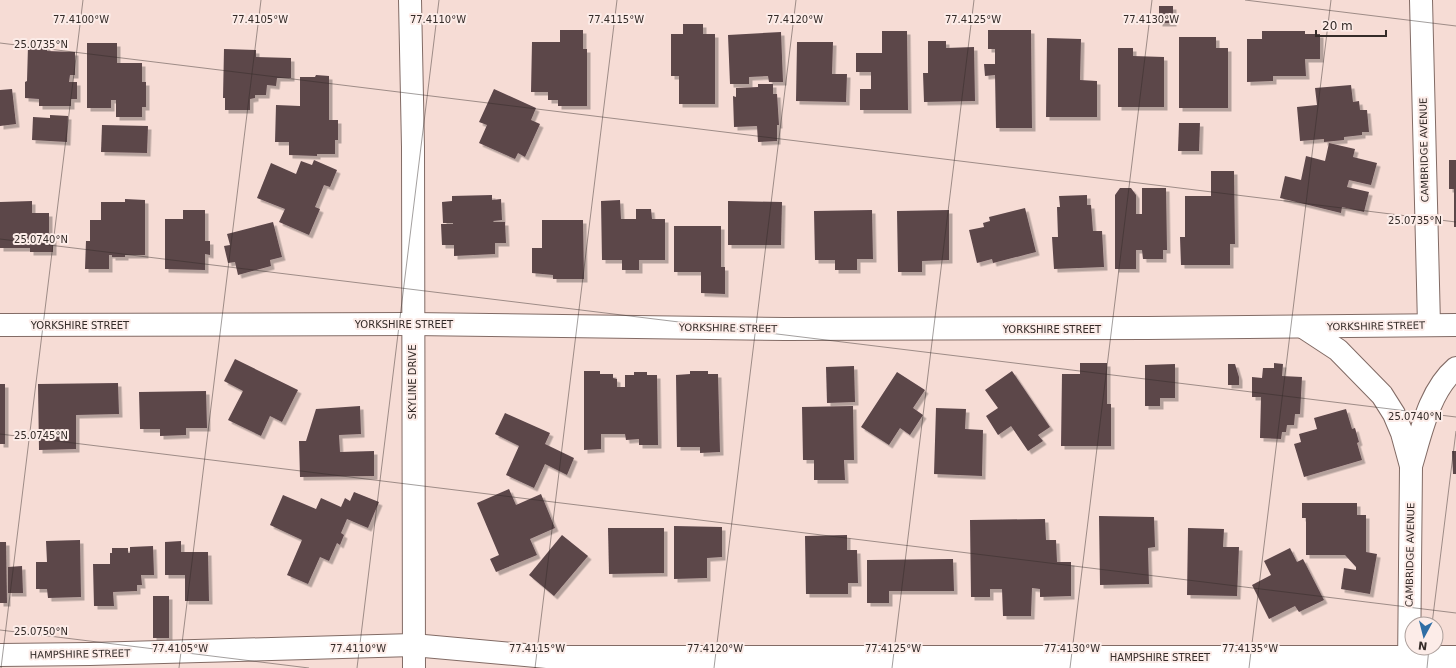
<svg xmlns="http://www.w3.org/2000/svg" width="1456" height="668" font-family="'DejaVu Sans',sans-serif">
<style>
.building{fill:#5c464a;filter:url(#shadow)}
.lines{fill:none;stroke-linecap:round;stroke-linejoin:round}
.minor-casing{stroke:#826b65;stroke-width:24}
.minor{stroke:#fff;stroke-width:22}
.ticks{fill:none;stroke:#342b28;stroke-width:1;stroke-opacity:0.45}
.labels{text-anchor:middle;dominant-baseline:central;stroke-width:4;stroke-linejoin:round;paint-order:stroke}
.street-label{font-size:10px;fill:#342b28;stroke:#fcece8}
.ticks-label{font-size:10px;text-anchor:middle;fill:#342b28;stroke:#fcece8;stroke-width:4;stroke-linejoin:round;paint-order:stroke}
</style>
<defs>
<filter id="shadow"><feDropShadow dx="3.5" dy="3.5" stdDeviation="0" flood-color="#0004"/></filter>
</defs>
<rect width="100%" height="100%" fill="#f6dcd5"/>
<g class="building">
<rect x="1159" y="6" width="14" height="17"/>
<path d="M683,24H703V34H715V104H679V76H671V34H683Z"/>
<path d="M560,30H583V49H587V106H558V100H548V92H531L532,42H560Z"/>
<path d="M988,30H1031L1032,128H996L995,75L985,76L984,64H995V49H988Z"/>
<path d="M882,31H907L908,110H860V89H871V72H856V53H882Z"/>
<path d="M1262,31H1305V34H1320V59H1305L1306,76H1273V81L1247,82V39H1262Z"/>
<path d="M781,32L783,82H769L768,76L749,77V84H730L728,35Z"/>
<path d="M1179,37H1216V48H1228V108H1179Z"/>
<path d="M1047,38L1081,39L1080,80L1097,81V117H1046Z"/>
<path d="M928,41H946V48L974,47L975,101L924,102L923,73H928Z"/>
<path d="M797,42H833L832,74H847L846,102L796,101Z"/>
<path d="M87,43H117V63H142V82H146V107H142V117H116V100H111V108H87Z"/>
<path d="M28,46H47V51L75,52V75H70L69,82H77V99H71V106H39V99L25,98V82L27,81Z"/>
<path d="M1118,48H1133V56L1164,57V107H1118Z"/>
<path d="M224,49L256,50V57L291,58V78H277L276,86L267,85L266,95H255V98L250,99V110H225V98H223Z"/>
<path d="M316,75L329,76V120H338V140H335V154H317V156L289,155V142H275L276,105L300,106V77H315Z"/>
<path d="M758,84H773V94H777L779,125H777V141L758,142L757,126L734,127L733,96L736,97V88L758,87Z"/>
<path d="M1351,85L1353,102L1359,101L1360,110H1367L1369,132H1362V135L1344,137V140L1324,142V139L1300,141L1297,107L1317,105L1315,88Z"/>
<path d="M12,89L16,124L0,126V90Z"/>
<path d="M494,89L536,108L531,120L540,124L525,157L518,153L515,159L479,143L487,125L479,122Z"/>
<path d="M50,115L68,116L67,142L32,140L33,117L50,118Z"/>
<path d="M1179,123H1200L1199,151H1178Z"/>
<path d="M102,125L148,126L147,153L101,152Z"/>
<path d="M1329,143L1355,149L1353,157L1377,163L1371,185L1349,180L1347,187L1369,192L1364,212L1342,207L1341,213L1280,198L1285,176L1301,180L1306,156L1325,161Z"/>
<path d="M314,160L337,170L330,187L324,185L315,207L320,209L309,235L279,222L285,209L257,198L271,163L296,174L301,161L312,165Z"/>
<path d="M1449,160H1456V227H1454V189H1449Z"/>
<path d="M1211,171H1234L1235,244H1230V265H1181L1180,237H1185V196H1211Z"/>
<path d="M1120,188H1131L1136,195V214H1142V188H1166L1167,250H1163V259H1143L1142,250H1136V269H1115V195Z"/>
<path d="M492,195V200L501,199L502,220L493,221L494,222H505L506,243H495V254L454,256V245H442L441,224H453V223H443L442,202L452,201V196Z"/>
<path d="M1087,195V205H1091L1093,231H1102L1104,267L1054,269L1052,237H1058L1057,207H1060L1059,196Z"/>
<path d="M125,199L145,200V255H125V257H112V255H109V269H85L86,241H90V220H101V202H125Z"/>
<path d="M620,200L621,219H636V209H651L652,219H665V260H639V270H622V260H602L601,201Z"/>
<path d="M32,201V213H49V237H53V252H30V248H0V202Z"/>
<path d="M728,201L782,202L781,245H728Z"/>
<path d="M1025,208L1036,252L993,263L992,259L977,263L969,230L984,227L983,223L990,221L989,217Z"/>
<path d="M183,210H205V241H210V255L205,254V270L165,269V219H183Z"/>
<path d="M872,210L873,259H857V270H835V260H815L814,211Z"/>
<path d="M949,210V260L922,261V272H898L897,211Z"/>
<path d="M542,220H583L584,279H553V275L532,273V248H542Z"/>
<path d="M273,222L282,257L270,260L271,266L238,275L235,262L228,263L224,246L230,245L227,234Z"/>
<path d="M674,226H721V267H725V294L701,293V272H674Z"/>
<path d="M235,359L298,390L282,422L270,416L261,436L228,420L243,391L224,381Z"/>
<path d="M1080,363H1107V404H1111V446H1061L1062,374H1080Z"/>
<path d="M1274,363L1283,364L1282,376L1302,377L1300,414H1295L1294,425H1287L1286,432H1282L1281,439L1260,438L1261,397H1252V377L1262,378L1263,368H1274Z"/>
<path d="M1175,364V398H1160V406H1145V365Z"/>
<path d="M1228,364H1235L1239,377V385H1228Z"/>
<path d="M854,366L855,402L827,403L826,367Z"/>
<path d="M584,371H600V374H613V378L617,379V387H625V375H634V372H647V375H657L658,445H639V439L626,440L625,434H601V449L584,450Z"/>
<path d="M690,371H708V374H718L720,452L700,453V447H677L676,375L690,374Z"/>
<path d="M1012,371L1050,427L1038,435L1043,441L1028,451L1011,426L998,435L986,416L998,408L985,390Z"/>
<path d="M897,372L925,390L913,408L923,415L910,435L900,428L889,445L861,427Z"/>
<path d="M118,383L119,414L76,415V449L39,450L38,384Z"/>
<rect x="0" y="384" width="5" height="60"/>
<path d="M206,391L207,428H186V435L160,436V429H140L139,392Z"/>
<path d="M360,406L361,434L339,435L340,452L374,451V476L300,477L299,441H306L316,409Z"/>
<path d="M853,406L854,460H844L845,480H814V460H803L802,407Z"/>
<path d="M936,408L966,409L965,429L983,430L982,476L934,474Z"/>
<path d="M1346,409L1352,429L1355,428L1359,442L1357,443L1362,460L1304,477L1294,444L1301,442L1299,434L1317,429L1314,418Z"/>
<path d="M505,413L550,433L545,444L574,458L567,475L545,464L534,488L506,475L519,446L495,434Z"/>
<path d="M1452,451H1456V474H1453Z"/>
<path d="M509,489L516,505L541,494L555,528L530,539L537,555L496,572L490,559L499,555L477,503Z"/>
<path d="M354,492L379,502L368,528L347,519L341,533L344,535L340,545L337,543L329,561L320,557L308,584L287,575L302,540L270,525L283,495L316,509L321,498L341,507L345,498L350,501Z"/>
<path d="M1302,503H1357V515H1366V552L1377,554L1370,594L1341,589L1344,568L1356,570V567L1345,555H1306V518H1302Z"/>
<path d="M1099,516L1154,517L1155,547L1148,548L1149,584L1100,585Z"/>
<path d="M1045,519L1046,540H1056L1057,562H1071V596L1040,597V589L1032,588L1031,616H1003L1002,589H990V597H971L970,520Z"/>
<path d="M674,526L722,527V557L707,558V578L674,579Z"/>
<path d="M608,528H664V573L609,574Z"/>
<path d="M1188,528L1224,529L1223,547H1239L1237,596L1187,595Z"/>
<path d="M562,535L588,556L554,596L529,575Z"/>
<path d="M847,535V550H857L858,583H848V594H806L805,536Z"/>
<path d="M80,540L81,597L48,598L47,589H36V562H47L46,541Z"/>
<path d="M181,541V552H208L209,601H185V575H165V542Z"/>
<path d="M0,542H6L7,603H0Z"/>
<path d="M153,546L154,575H141L142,585H137V591L113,592L114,606H94L93,564H110V553H112V548H128V553H130V547Z"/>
<path d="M1290,548L1297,562L1303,559L1324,600L1299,612L1295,606L1269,619L1252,585L1271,575L1264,561Z"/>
<path d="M953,559L954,591H889V603H867V560Z"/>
<path d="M22,566L23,593H8V567Z"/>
<rect x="153" y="596" width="16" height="42"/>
</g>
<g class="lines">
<g class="minor-casing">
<g id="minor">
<path d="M410,0L413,147L414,668"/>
<path d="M1421,0L1429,325"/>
<path d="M0,325L412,324L785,329L1148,328L1456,325"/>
<path d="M1303,327L1338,350L1382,395L1394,414L1402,433L1411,466L1409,668"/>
<path d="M1411,466C1421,433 1429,391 1456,368"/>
<path d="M0,655L90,654L413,645L547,657H1456"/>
</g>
</g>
<use href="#minor" class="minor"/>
</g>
<path class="ticks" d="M1245,0L1456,26M0,43L1456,222M0,239L1456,417M0,434L1456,613M1432,624L1456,431M0,630L309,668M1,668L83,0M179,668L261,0M357,668L439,0M535,668L617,0M714,668L796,0M892,668L974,0M1070,668L1152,0M1249,668L1331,0M1427,668L1429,648"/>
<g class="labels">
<g class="street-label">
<text transform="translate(1424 150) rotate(-91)">CAMBRIDGE AVENUE</text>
<text x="404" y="324">YORKSHIRE STREET</text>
<text x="80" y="325">YORKSHIRE STREET</text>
<text transform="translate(1376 326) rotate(-1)">YORKSHIRE STREET</text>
<text transform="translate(728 328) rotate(1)">YORKSHIRE STREET</text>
<text x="1052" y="329">YORKSHIRE STREET</text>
<text transform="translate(412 382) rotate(-90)">SKYLINE DRIVE</text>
<text transform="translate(1410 555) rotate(-89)">CAMBRIDGE AVENUE</text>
<text transform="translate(80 654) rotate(-1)">HAMPSHIRE STREET</text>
<text x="1160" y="657">HAMPSHIRE STREET</text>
</g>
</g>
<g class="ticks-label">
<text x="81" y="23">77.4100°W</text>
<text x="260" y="23">77.4105°W</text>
<text x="438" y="23">77.4110°W</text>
<text x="616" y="23">77.4115°W</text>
<text x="795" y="23">77.4120°W</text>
<text x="973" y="23">77.4125°W</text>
<text x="1151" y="23">77.4130°W</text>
<text x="41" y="48">25.0735°N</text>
<text x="1415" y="224">25.0735°N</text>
<text x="41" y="243">25.0740°N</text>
<text x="1415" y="420">25.0740°N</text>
<text x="41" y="439">25.0745°N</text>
<text x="41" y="635">25.0750°N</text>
<text x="180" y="652">77.4105°W</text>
<text x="358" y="652">77.4110°W</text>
<text x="537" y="652">77.4115°W</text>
<text x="715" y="652">77.4120°W</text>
<text x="893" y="652">77.4125°W</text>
<text x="1072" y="652">77.4130°W</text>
<text x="1250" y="652">77.4135°W</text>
</g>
<g transform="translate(1424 636) rotate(187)"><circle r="19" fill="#fcece8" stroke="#ac9f9b"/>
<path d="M0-3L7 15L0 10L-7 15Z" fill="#2f6ea5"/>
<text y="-6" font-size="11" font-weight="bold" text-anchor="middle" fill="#342b28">N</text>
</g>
<path d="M1316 30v6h70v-6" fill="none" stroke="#342b28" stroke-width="2"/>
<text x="1322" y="30" font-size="12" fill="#342b28" stroke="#fcece8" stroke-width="3" paint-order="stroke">20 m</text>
</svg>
